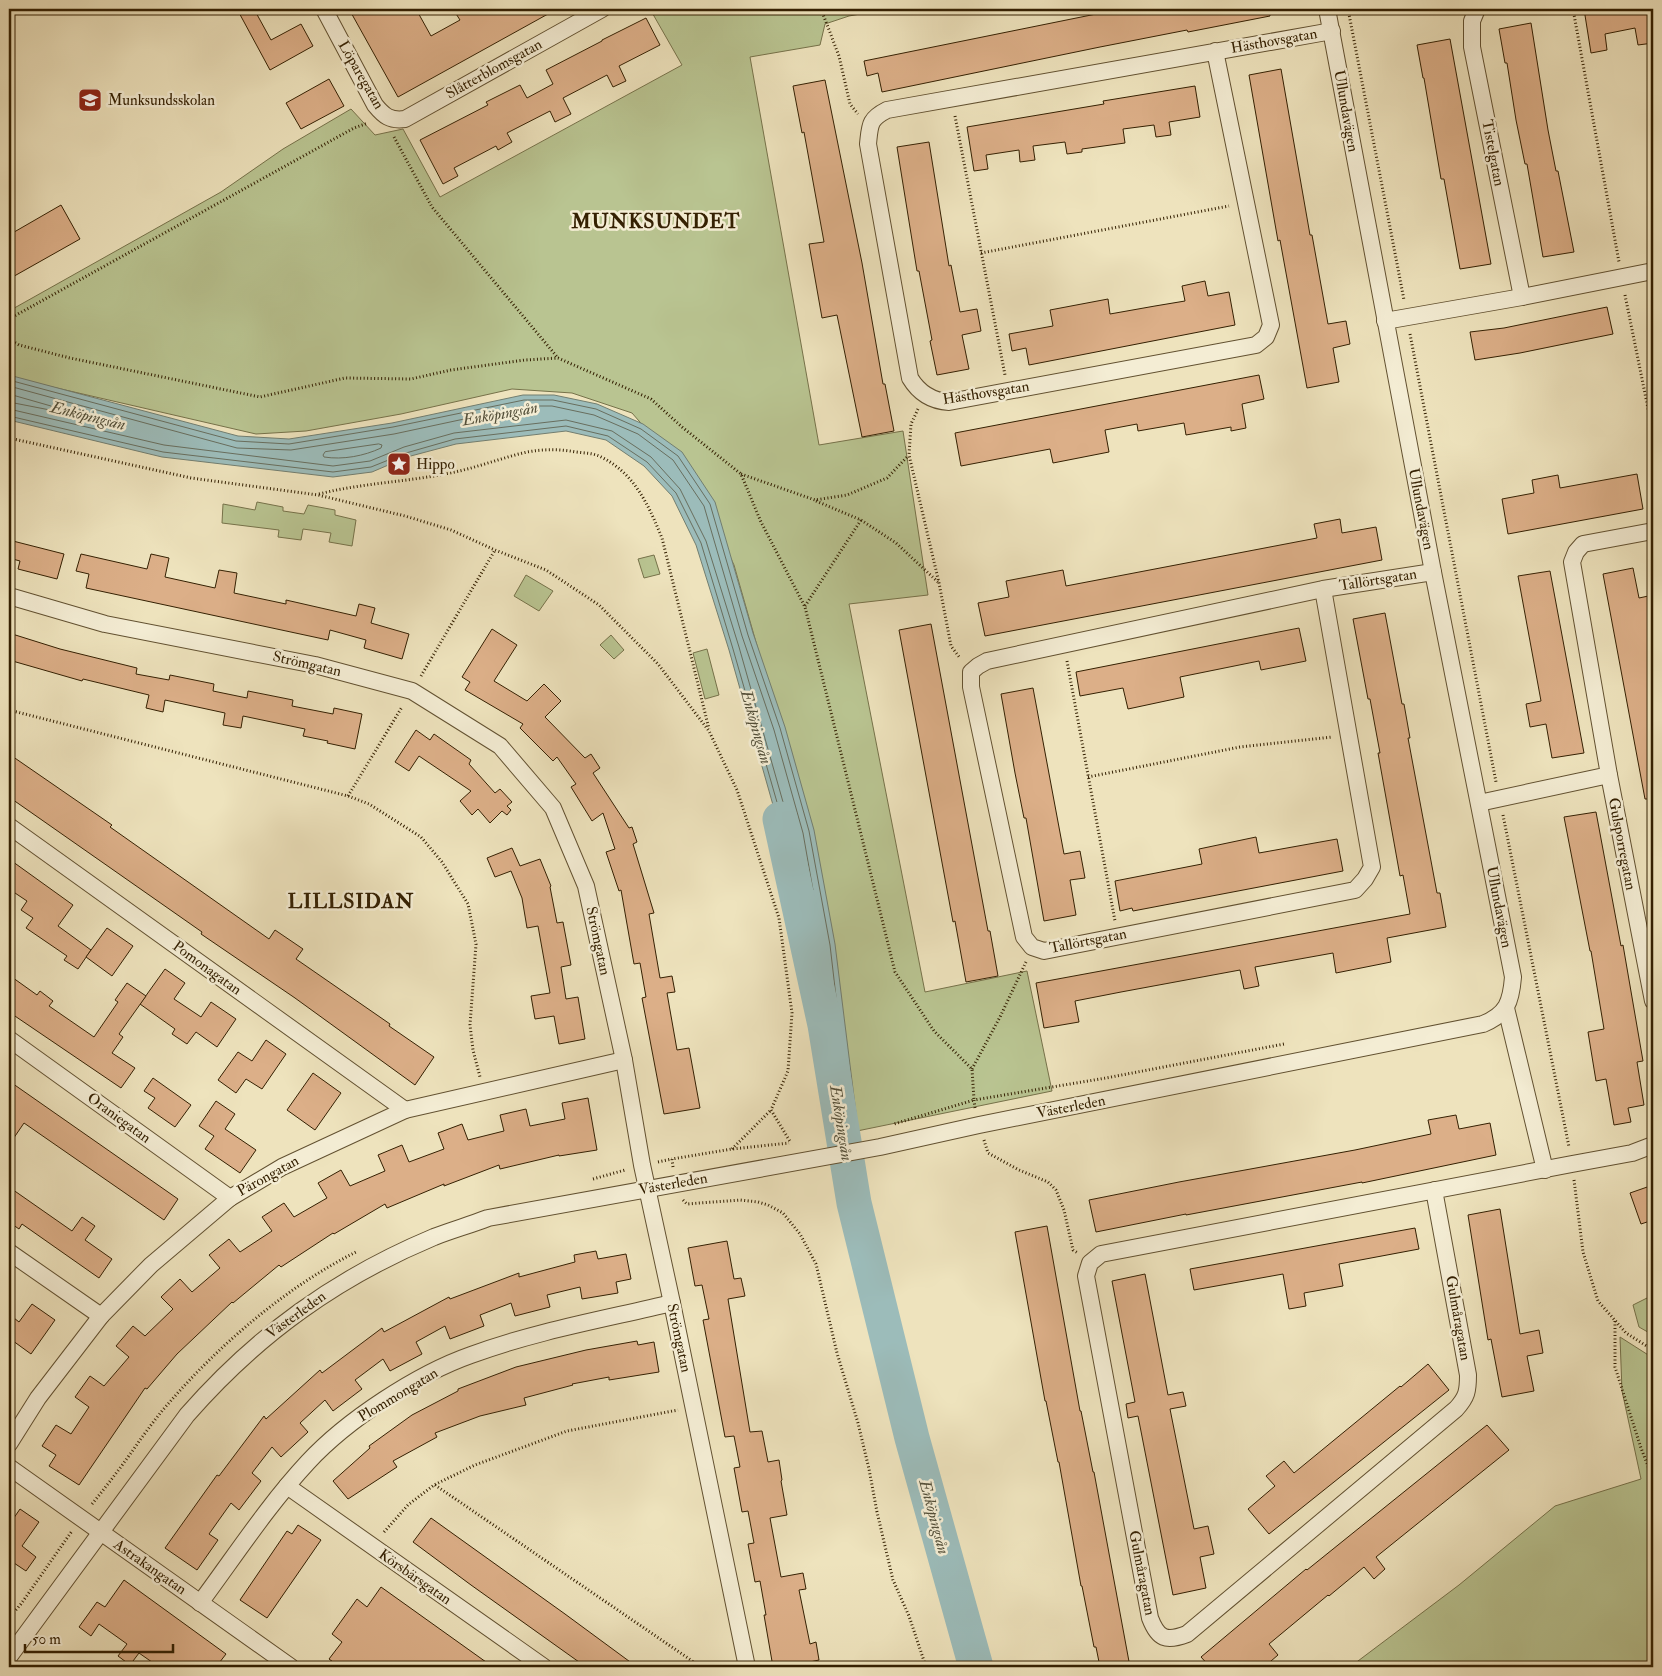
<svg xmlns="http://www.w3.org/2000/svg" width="1662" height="1676" font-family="'IM FELL Double Pica',serif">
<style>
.green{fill:#b9c491;stroke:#76724a}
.water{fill:#9cbcba;stroke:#727e70}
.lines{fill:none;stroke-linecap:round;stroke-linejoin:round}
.shore{stroke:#686e5e;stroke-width:1}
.river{stroke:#9cbcba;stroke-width:35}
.building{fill:#dcaf88;stroke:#342002}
.street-casing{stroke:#625131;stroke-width:18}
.path{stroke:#342002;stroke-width:3;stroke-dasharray:1 2.5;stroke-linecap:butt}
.street{stroke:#f4edd4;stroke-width:16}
.labels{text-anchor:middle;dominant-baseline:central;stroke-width:5;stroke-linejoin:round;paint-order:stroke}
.street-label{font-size:15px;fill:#342002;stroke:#f4edd4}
.poi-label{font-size:15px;fill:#342002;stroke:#f4edd4;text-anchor:start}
.water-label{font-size:16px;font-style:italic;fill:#534f39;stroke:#f4edd4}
.district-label{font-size:20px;font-weight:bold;letter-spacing:1px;fill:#342002;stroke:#f4edd4}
</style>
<rect width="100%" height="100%" fill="#eee3bd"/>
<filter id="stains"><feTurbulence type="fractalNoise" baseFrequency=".004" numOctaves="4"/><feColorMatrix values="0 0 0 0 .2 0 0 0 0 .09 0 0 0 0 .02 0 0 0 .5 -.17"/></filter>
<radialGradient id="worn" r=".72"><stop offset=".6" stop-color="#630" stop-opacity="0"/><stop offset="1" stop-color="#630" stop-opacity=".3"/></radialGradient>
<g class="green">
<path d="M650,9H888L849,16L825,24L820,45L750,57L819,445L903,431L928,595L849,604L925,992L1027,971L1052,1091L857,1131L820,903L789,758L734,565L695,485L632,413L572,393L512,389L401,414L306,431L256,434L9,377V311L221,192L283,149L351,109L375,135L403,129L440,197L682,65Z"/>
<path d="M257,502L283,507V511L304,514L308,505L335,510V515L356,520L352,546L329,542L331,533L303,529L301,540L278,537L279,530L222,523L223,504L255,510Z"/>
<path d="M654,555L660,574L644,578L638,559Z"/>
<path d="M526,575L553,591L539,611L514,596Z"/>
<path d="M611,635L624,650L614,659L600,645Z"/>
<path d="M707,649L719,695L705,699L693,653Z"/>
<path d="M1653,1295V1335L1639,1327L1633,1305Z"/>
<path d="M1620,1337L1653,1358V1667H1350L1459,1585L1555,1506L1641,1479L1622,1391Z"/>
</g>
<path class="water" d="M9,375L238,436L289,439L392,423L523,395H554L597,404L643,424L682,452L715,502L753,633L785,727L814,830L835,944L857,1121L837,1126L815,953L729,650L696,545L672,496L644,466L606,440L566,431L456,444L407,457L372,472L333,477L162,457L9,420Z"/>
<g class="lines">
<g class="shore">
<path d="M9,380L236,441L289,444L393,427L524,400H553L596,409L641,429L678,456L710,504L748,635L780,728L809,831L830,945L850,1117L843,1119L841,1117L820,952L733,649L701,543L676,493L647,462L608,436L566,426L455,439L406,453L371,467L333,472L163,452L9,416"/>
<path d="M9,386L237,448L291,450L394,434L525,406H552L594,415L638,434L673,460L704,506L742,636L774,730L803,833L813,890L811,892L808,890L739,647L706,541L680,489L651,457L612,431L566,420L454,433L404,447L370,461L333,466L164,445L9,409"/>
<path d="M9,394L51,406L53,408L50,410L9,402"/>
<path d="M379,444L382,445L381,448C364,456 343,460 324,457L323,455L325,452Z"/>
</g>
<path class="river" d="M780,819L825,1025L854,1203L912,1438L976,1667"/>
</g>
<g class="building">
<path d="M237,9H254L271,40L301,24L313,46L270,70Z"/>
<path d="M349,9H416L431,36L460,20L453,9H557L398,97Z"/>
<path d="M1106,9H1269L1270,16L1188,32L1187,30L1100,47L882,92L878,73L867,76L864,61L1106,12Z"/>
<path d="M1584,9H1653V43L1638,45L1635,28L1605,34L1607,50L1591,53Z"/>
<path d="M646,18L660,45L619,66L626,81L613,87L607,75L563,98L571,114L555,122L550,111L507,133L512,142L498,150L496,146L454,168L458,176L443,184L420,140L488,105L486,102L520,85L527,98L553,84L546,70L602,41V40Z"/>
<path d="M1531,23L1548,130L1556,171H1558L1574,252L1543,257L1527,164H1525L1516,120L1507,63H1505L1499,29Z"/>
<path d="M1450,39L1491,264L1460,269L1444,179H1441L1424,78H1423L1417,45Z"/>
<path d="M1281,69L1310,235H1312L1328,324L1346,321L1350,344L1333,348L1339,382L1307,388L1280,240L1278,241L1249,75Z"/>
<path d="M329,79L344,106L301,129L286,103Z"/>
<path d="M825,80L862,263L883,384H885L894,431L862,437L837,315L822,318L809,244L824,242L804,132L802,133L793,86Z"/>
<path d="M1195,86L1200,117L1169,122L1171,135L1156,137L1154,125L1123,129L1125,143L1082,149V152L1067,154L1065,142L1033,146L1035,160L1020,162L1019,150L986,155L988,169L974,171L967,127L1104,104L1103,101Z"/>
<path d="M929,142L949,266L951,265L960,312L977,309L981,331L962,335L969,369L937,375L930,341L932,340L919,271H917L897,147Z"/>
<path d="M61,205L80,239L9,279V235Z"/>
<path d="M1205,281L1208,296L1229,292L1235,325L1029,365L1026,348L1012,351L1009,334L1053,326L1050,310L1108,299L1110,314L1155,306L1185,301L1182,286Z"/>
<path d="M1607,307L1613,334L1520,353L1475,360L1470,332L1504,328Z"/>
<path d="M1259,375L1264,399L1242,404L1246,428L1231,431V427L1186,435L1184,423L1138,431L1137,424L1105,430L1109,452L1053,463L1050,449L961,466L955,433Z"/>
<path d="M1637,474L1643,509L1508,534L1502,499L1534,493L1532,480L1558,475L1560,488Z"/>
<path d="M1340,519L1342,533L1376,527L1382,560L985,636L978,603L1009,597L1006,581L1063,570L1066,586L1317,538L1314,524Z"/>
<path d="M9,540L64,554L57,579L18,569L20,561L9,558Z"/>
<path d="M81,554L147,569L151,554L169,558L165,577L215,588L219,570L237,573L234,593L286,604V600L356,616L359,604L375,608L371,623L409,634L402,659L364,648L366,640L330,630L328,640L86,588L89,574L76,571Z"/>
<path d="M1633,568L1639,598L1653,595V799H1645L1603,574Z"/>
<path d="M1550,571L1584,753L1552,758L1546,724L1530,727L1526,704L1541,701L1518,576Z"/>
<path d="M1385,613L1402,704H1404L1410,738H1408L1437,893H1440L1446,927L1387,938L1391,962L1336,973L1333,953L1255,967L1259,986L1244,989L1240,970L1121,992L1075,1001L1079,1022L1044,1028L1036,983L1410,914L1403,875L1400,876L1378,753H1380L1370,699H1368L1353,619Z"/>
<path d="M931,624L988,931H990L998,976L966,982L955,921L953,922L899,630Z"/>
<path d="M1299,628L1306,661L1261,670L1259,661L1180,677L1184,697L1128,709L1123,688L1080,696L1076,672Z"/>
<path d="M492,629L517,645L494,681L527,701L544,684L561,701L545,717L585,758L591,754L600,768L593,773L629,828L632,827L637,842L633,844L654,913L649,914L660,978L672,976L675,992L667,993L677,1050L689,1048L700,1108L664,1114L642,998L646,997L640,963L634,964L621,890L619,891L606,852L615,849L603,813L592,821L571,787L576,784L557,757L553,761L520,728L523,724L465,690L470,682L462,677Z"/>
<path d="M9,633L60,649L137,668L136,674L169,680L170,675L214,684L213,691L247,698L248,691L293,700L292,706L333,714L334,708L362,714L355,749L327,743L328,741L303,736L305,729L243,716L241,728L223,725L225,713L165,700L163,712L146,708L149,695L83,679L82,681L9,660Z"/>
<path d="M1033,688L1064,854L1080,851L1085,878L1070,880L1076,915L1044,921L1026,818H1024L1015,773L1001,694Z"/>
<path d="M416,730L430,740L434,734L471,760L469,764L495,793L500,789L512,802L507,806L511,810L507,815L502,811L490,823L478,809L472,815L460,801L471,791L419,756L409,771L395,762Z"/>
<path d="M9,754L112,825L110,827L269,939L275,930L303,949L296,959L390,1024L389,1026L434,1057L415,1085L295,998L201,934L202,932L9,797Z"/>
<path d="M1596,812L1621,946L1623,945L1643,1061L1637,1062L1644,1105L1628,1108L1631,1122L1614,1125L1606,1079L1596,1081L1588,1032L1604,1029L1591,951H1590L1564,817Z"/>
<path d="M1256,837L1259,853L1337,839L1343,871L1133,911L1132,908L1120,911L1115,881L1202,864L1199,849Z"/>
<path d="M512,848L520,866L540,859L551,886L550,887L557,923L563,922L571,965L561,967L566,999L578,997L585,1039L559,1044L554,1016L535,1019L531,996L550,993L538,926L527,928L522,898L511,871L495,877L487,858Z"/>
<path d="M9,859L73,905L58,926L91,950L78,969L64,960L67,956L26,928L33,918L21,910L27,901L9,889Z"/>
<path d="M107,928L133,946L112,976L86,957Z"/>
<path d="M165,969L185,983L174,999L201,1017L211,1002L236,1019L217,1047L196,1032L187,1044L172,1034L175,1029L140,1004Z"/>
<path d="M9,975L37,995L40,991L53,1001L49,1006L94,1037L118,1002L115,1000L127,983L146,996L119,1034L123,1037L112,1053L135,1068L121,1088L9,1012Z"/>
<path d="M266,1040L286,1054L262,1089L246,1079L236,1093L218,1080L238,1052L252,1061Z"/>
<path d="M313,1073L341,1093L315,1130L287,1110Z"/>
<path d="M153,1078L191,1105L175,1127L148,1108L155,1098L144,1091Z"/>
<path d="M9,1081L178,1199L164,1220L24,1123L9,1145Z"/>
<path d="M588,1098L597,1150L559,1156V1155L500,1169L499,1165L444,1186V1184L387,1208L385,1204L334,1234L333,1233L281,1267L279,1265L233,1303L232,1302L177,1354L147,1389L145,1388L79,1485L49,1466L56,1455L42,1446L56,1425L71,1434L89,1407L75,1397L90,1376L104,1386L129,1357L116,1346L133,1326L145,1336L173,1309L161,1297L180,1279L192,1292L220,1268L209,1255L229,1239L240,1252L272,1231L262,1217L284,1203L294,1217L327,1198L318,1183L341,1170L350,1186L385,1171L378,1155L402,1145L409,1162L444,1149L438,1133L462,1124L468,1140L504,1131L500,1115L526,1109L530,1126L565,1119L562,1103Z"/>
<path d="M216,1101L235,1114L225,1129L256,1150L240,1173L205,1149L214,1136L199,1126Z"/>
<path d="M1456,1115L1459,1129L1490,1123L1496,1155L1362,1183V1182L1186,1215V1214L1096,1232L1089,1200L1179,1182L1355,1150L1431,1134L1428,1120Z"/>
<path d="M1653,1185V1220L1641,1224L1630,1193Z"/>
<path d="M9,1187L72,1231L82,1217L95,1226L85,1240L112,1259L99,1278L22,1224L19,1229L9,1222Z"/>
<path d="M1500,1209L1520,1334L1539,1330L1543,1353L1527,1356L1534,1391L1502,1397L1491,1339L1488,1340L1468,1215Z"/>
<path d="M1047,1226L1080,1411H1081L1093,1472H1094L1130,1667H1100L1096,1647H1094L1082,1586H1081L1059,1462H1058L1046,1401H1045L1015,1232Z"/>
<path d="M1415,1228L1419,1249L1339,1264L1343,1286L1304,1293L1306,1306L1289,1309L1283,1274L1194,1290L1190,1269Z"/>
<path d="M727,1241L734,1279L741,1278L745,1296L728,1299L750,1432L762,1431L768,1462L779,1460L782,1480L781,1481L787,1515L770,1518L781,1577L803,1573L806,1589L799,1590L810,1644L816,1642L819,1660L787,1667H773L764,1615H766L760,1581L755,1582L748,1544L754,1543L748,1511L742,1512L734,1468L740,1467L734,1436L725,1437L703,1320L709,1319L702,1285L695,1286L688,1248Z"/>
<path d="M596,1251L598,1259L626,1254L631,1279L616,1282L618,1293L582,1299L580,1287L547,1295L550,1307L515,1316L511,1303L480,1315L484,1326L450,1339L445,1326L416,1342L422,1354L390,1371L383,1359L355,1380L362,1389L333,1411L325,1400L300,1423L308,1432L281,1457L272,1447L252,1473L261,1481L239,1510L231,1503L209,1534L218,1540L197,1570L165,1548L217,1475L219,1476L264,1416L266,1419L320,1370L322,1373L382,1328L384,1332L449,1297L450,1299L519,1273V1277L575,1262L574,1255Z"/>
<path d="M1145,1274L1168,1395L1183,1392L1186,1406L1170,1409L1194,1529L1208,1526L1214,1554L1200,1557L1206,1588L1173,1595L1138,1416L1128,1418L1126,1404L1135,1402L1112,1281Z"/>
<path d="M32,1304L55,1320L31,1354L9,1338V1314L19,1322Z"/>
<path d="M637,1341L638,1345L654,1342L659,1372L609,1380V1377L572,1384L573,1385L524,1398L526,1405L480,1416L435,1433L437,1437L393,1461L397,1467L348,1499L333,1481L370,1448L369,1446L412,1415L458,1391V1389L516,1367L586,1350Z"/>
<path d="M1428,1364L1449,1390L1269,1534L1248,1509L1275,1486L1266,1476L1284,1461L1294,1473L1400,1386L1401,1387Z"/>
<path d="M1487,1425L1509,1450L1376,1557L1385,1569L1374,1579L1364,1567L1329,1596L1328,1595L1269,1644L1278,1655L1264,1667H1210L1201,1657L1306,1569L1307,1570Z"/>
<path d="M20,1509L39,1522L22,1546L36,1557L26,1571L11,1561L9,1564V1525Z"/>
<path d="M431,1518L565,1614L637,1667H586L471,1585L413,1542Z"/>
<path d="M298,1525L321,1540L267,1618L240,1600L287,1531L292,1534Z"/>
<path d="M124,1580L226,1654L216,1667H159L139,1653L130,1665L118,1656L127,1644L99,1624L91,1636L79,1627L97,1602L105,1607Z"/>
<path d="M381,1587L493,1667H340L329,1659L342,1642L332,1634L357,1599L367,1607Z"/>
</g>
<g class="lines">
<g class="street-casing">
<g id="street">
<path d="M324,9L375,105C384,116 390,121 405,119L602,9"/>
<path d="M1477,9L1472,21V47L1522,297"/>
<path d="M1215,51L1271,325L1266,337L1256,345L949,402C932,401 919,393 910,378L868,144C870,125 869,119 887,110L1332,31"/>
<path d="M1385,321L1522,297L1653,271"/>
<path d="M1323,589L1372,867L1365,879L1355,890L1044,951L1032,947L1024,937L971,687V672L978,666L987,661L1323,589L1433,572"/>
<path d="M9,596L105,624L315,665L412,691L500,746L553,808L586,886L624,1060L642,1165L672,1303L747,1667"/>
<path d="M1609,775L1653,1001"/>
<path d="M1479,803L1609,775L1572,562L1576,552L1583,544L1653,531"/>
<path d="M9,826L405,1110"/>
<path d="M1506,1008L1545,1170"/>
<path d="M9,1039L230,1198"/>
<path d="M1434,1190L1468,1375C1468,1391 1467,1397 1456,1409L1187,1634C1166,1642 1158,1639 1150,1618L1086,1276L1090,1263L1101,1254L1572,1164L1632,1153L1653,1145"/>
<path d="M9,1252L101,1316"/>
<path d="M9,1444L38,1398L101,1316L151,1265L230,1198L282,1167L405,1110L624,1060"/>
<path d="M9,1467L291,1667"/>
<path d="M287,1486L544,1667"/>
<path d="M200,1603C235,1556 268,1505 308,1462C347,1420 417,1374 471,1355C536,1331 605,1319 672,1303"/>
<path d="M9,1657L187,1415C257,1335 336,1278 434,1237C452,1230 470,1225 488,1218L880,1147L979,1125L1483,1024C1507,1014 1511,1002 1513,977L1433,572L1327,9"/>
</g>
</g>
<g class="path">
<path d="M804,9L821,14"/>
<path d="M821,9L839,56L850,104L858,114"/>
<path d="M1348,9L1404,300"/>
<path d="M1573,9L1619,262"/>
<path d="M955,116L1005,375"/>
<path d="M394,137L432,207L558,358"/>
<path d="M981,253L1229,206"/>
<path d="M1625,295L1653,433"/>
<path d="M9,319L354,128L368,123"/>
<path d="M1410,334L1496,782"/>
<path d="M9,339L19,345L70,358L260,397L345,378L411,379L451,370L525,360L558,358L651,399L682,427L741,474L761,522L805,607L895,972L934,1031L972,1069L974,1100L894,1124"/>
<path d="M918,409L911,424L909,455L939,583L951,646L960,658"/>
<path d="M9,438L191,478L318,495L405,516L451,530L495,550L546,570L599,605L658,664L709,731L737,790L779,918L792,1013L788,1071L771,1110L791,1143"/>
<path d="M741,474L815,500L847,495L887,478L908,456"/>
<path d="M319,494C362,483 407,482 450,473C476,468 501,458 527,452C544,449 560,449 576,452C584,453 592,453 599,456C634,472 648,504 662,538L709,729"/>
<path d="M816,501L861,520L896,543L938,582"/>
<path d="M805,606L861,520"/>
<path d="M1067,661L1115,921"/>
<path d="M421,676L495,550"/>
<path d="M9,710L348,796L369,804L421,837L442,862L468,904L476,944L470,1025L473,1050L480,1077"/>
<path d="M1088,777L1240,747L1332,737"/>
<path d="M348,796L402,707"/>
<path d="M1503,815L1569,1147"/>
<path d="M972,1069L1000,1017L1026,962"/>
<path d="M975,1108L974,1100L1106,1078L1284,1044"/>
<path d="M984,1140L988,1153L1019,1170L1048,1182L1056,1190L1064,1210L1073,1250L1078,1253"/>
<path d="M732,1149L771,1110"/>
<path d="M658,1162L672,1159"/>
<path d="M673,1167L672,1159L732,1149L789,1143"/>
<path d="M593,1179L625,1170"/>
<path d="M1574,1180L1583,1252L1598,1301L1626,1333L1653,1350"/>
<path d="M683,1200L687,1204L740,1200L758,1202L768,1205L783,1213L800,1234L816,1264L837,1353L858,1423L869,1469L877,1512L893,1580L909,1616L926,1667"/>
<path d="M1615,1321V1367L1641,1448L1653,1479"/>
<path d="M435,1485L701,1667"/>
<path d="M92,1504C109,1483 125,1462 140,1440C149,1428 158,1415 168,1404C219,1345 286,1287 356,1252"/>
<path d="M384,1532L408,1505L434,1485L475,1465L567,1431L678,1410"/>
<path d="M9,1618L21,1604L72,1531"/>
</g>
<use href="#street" class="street"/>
</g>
<defs>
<g id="school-square" transform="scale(1.25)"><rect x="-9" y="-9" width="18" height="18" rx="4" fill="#8f2418" stroke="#f4edd4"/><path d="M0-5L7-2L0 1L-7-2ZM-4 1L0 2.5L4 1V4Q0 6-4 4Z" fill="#fff"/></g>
<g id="sight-square" transform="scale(1.25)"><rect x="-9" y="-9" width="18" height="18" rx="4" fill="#8f2418" stroke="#f4edd4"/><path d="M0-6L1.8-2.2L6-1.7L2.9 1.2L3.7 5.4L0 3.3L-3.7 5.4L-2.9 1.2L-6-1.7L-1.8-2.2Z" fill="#fff"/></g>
</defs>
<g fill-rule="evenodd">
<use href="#school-square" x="90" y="100"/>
<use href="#sight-square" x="399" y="464"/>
</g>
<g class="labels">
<g class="street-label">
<text transform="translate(1274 41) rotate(-10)">Hästhovsgatan</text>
<text transform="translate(494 69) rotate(-29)">Slåtterblomsgatan</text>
<text transform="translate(361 75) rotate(60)">Löparegatan</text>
<text transform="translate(1346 111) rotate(80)">Ullundavägen</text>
<text transform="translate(1493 153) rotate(79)">Tistelgatan</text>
<text transform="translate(986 393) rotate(-9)">Hästhovsgatan</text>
<text transform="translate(1421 509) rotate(79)">Ullundavägen</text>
<text transform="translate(1378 580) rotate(-9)">Tallörtsgatan</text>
<text transform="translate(307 664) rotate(13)">Strömgatan</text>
<text transform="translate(1622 844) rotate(79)">Gulsporregatan</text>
<text transform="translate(1499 907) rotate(79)">Ullundavägen</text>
<text transform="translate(598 941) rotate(78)">Strömgatan</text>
<text transform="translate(1088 941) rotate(-11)">Tallörtsgatan</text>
<text transform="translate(207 968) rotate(36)">Pomonagatan</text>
<text transform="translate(1071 1107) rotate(-11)">Västerleden</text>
<text transform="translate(119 1118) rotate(36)">Oraniegatan</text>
<text transform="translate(268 1176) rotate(-29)">Pärongatan</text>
<text transform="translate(673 1184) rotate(-10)">Västerleden</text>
<text transform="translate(296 1315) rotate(-36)">Västerleden</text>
<text transform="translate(1458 1318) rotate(80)">Gulmåragatan</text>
<text transform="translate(679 1338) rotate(78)">Strömgatan</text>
<text transform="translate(398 1395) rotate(-31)">Plommongatan</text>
<text transform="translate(150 1567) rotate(35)">Astrakangatan</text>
<text transform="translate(1142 1573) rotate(79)">Gulmåragatan</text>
<text transform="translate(415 1577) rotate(35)">Körsbärsgatan</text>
</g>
<g class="poi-label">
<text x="108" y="100">Munksundsskolan</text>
<text x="416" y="464">Hippo</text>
</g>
<g class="water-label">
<text transform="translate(500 414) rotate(-10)">Enköpingsån</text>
<text transform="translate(88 416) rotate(14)">Enköpingsån</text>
<text transform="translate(756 727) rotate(74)">Enköpingsån</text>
<text transform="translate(841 1123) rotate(81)">Enköpingsån</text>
<text transform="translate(934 1517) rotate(75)">Enköpingsån</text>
</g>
<g class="district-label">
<text x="656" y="221">MUNKSUNDET</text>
<text x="351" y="901">LILLSIDAN</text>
</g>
</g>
<rect width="1662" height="1676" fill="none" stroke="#eee3bd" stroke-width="30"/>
<rect x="10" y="10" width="1642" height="1656" fill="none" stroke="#342002" stroke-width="2.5"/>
<rect x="15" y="15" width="1632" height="1646" fill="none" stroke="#342002"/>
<path d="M25 1644v8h148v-8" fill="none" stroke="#342002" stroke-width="2.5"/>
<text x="32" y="1644" font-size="15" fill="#342002" stroke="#f4edd4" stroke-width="4" paint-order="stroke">50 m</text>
<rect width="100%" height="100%" filter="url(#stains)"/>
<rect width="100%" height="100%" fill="url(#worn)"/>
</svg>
